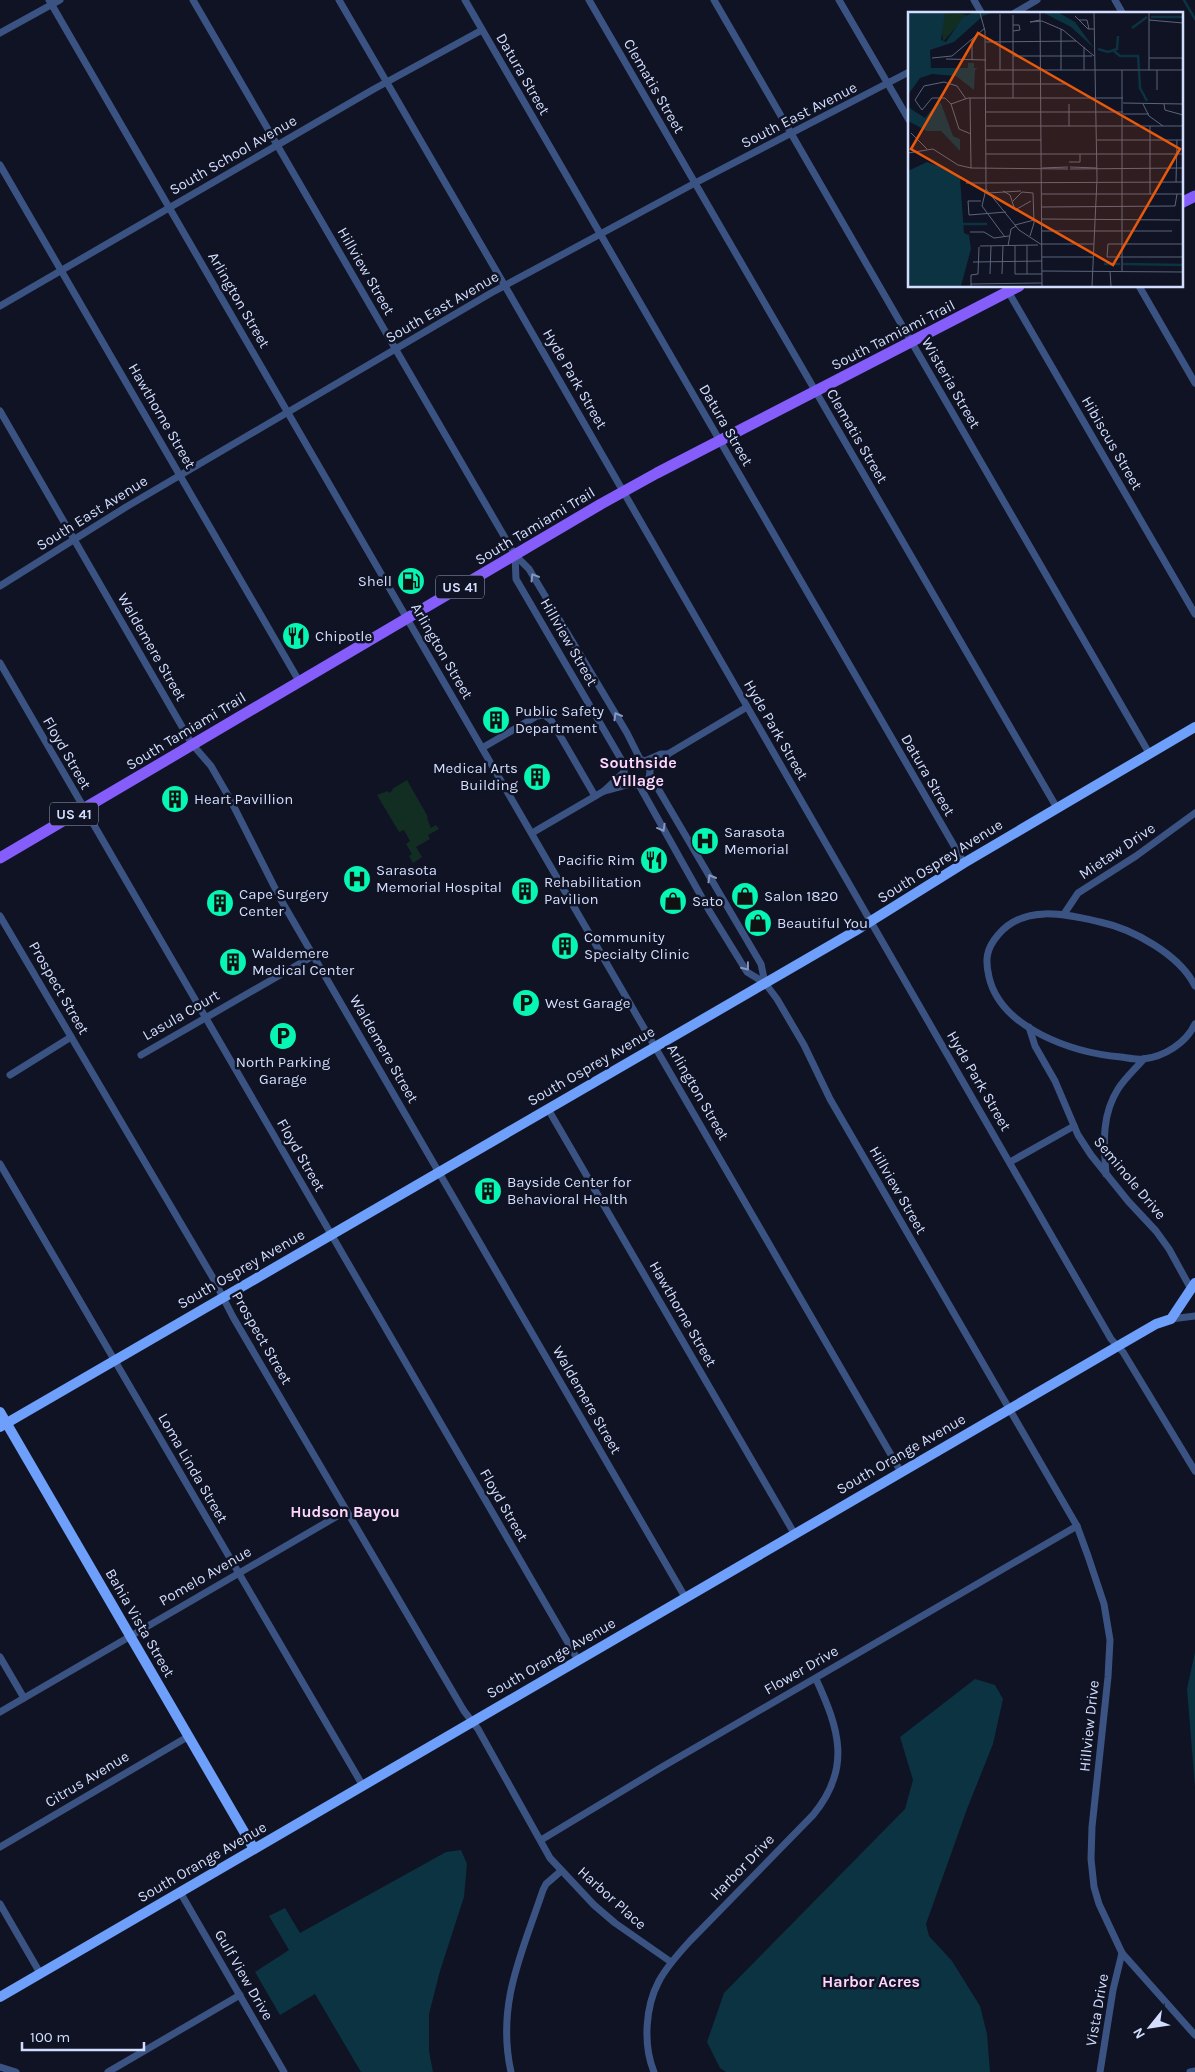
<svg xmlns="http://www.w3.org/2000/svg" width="1195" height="2072" font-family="Karla,sans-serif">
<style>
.green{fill:#122e22}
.water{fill:#0b3341}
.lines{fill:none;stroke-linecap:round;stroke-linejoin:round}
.stream{stroke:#0b3341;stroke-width:2.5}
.street{stroke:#3b5382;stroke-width:7}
.secondary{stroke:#6d9ffb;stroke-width:10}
.primary{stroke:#845dfb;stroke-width:11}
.oneway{stroke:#8798c0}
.labels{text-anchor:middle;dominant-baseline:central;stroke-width:5;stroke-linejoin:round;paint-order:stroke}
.shield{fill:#0f1324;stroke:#98a1bd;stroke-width:1}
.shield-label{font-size:14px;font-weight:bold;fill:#d3defe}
.street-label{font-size:15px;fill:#d3defe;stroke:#0f1324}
.poi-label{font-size:15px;fill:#d3defe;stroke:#0f1324;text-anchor:start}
.neighbourhood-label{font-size:16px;font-weight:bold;fill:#fdd5fe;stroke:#0f1324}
.inset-river{fill:none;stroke:#0b3341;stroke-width:2.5}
.inset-road{fill:none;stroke:#5d647b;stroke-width:1}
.view{fill:#e8590c;fill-opacity:0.15;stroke:#e8590c;stroke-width:2.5}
.inset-edge{fill:none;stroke:#d3defe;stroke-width:2.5}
</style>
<rect width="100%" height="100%" fill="#0f1324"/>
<path class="green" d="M407,780L428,817L427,818L431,828L436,825L439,829L428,835L430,839L416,847L422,857L413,863L409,856L412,854L406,844L410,841L404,830L399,832L377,795L388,791L389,793L393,790L392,789Z"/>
<g class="water">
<path d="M1195,1652V1787L1187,1689Z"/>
<path d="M975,1679L995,1685L1003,1699L993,1744L967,1809L926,1924L929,1936L952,1961L980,2006L987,2034L990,2072H726L720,2068L707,2042L724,1993L905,1809L913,1780L900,1737Z"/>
<path d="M461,1850L467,1864L464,1897L440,1971L429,2014V2051L433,2072H361L315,1994L280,2015L255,1972L289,1950L269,1916L285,1908L300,1933L446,1852Z"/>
</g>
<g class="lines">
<path class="stream" d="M1184,0L1195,19"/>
<g class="street">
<path d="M49,0L901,1472"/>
<path d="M193,0L515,555L529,569L627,733L640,759"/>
<path d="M339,0L505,286L1111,1339L1123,1352L1195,1471"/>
<path d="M465,0L964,863"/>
<path d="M589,0L1057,808"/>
<path d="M714,0L1149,753"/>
<path d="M839,0L909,120"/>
<path d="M974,0L982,14"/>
<path d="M1115,0L1123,14"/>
<path d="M1013,14L1037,0"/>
<path d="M0,33L60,0"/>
<path d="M0,165L299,681"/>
<path d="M1005,286L1195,614"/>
<path d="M1139,286L1195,383"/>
<path d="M0,306L374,89L482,30"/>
<path d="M0,411L192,744L211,766L230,799L281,900L685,1597"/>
<path d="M515,555L516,579L625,766"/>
<path d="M0,586L126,507L491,293L695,183L909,72"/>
<path d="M0,663L578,1660"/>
<path d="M482,748L537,716L544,715L551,720L595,796"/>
<circle cx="637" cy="772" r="13"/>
<path d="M645,761L661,754H668"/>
<path d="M650,769L664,759L668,754L747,707"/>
<path d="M650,775L761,964L765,983"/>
<path d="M639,785L710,912L747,972L765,983L777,999L804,1045L830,1099L1077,1526L1088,1556L1104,1604L1110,1640L1108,1677L1092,1827L1091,1859L1094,1887L1099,1904L1122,1953L1195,2035"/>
<path d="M604,791L623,773"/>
<path d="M532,833L604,791L630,784"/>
<path d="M1064,914L1078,893L1136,856L1195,813"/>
<path d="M0,916L213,1278L233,1317L464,1711L478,1729L550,1858L594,1905L615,1923L671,1962"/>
<path d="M1195,986C1180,955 1133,929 1100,922C1065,914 1024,904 998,935C986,949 985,960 989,977C1001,1029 1074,1053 1121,1057C1128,1058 1136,1060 1143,1059C1164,1057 1186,1043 1195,1024"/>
<path d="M1029,1027L1035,1046L1055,1081L1078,1135L1091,1155L1128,1201L1156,1231L1169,1249L1191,1289"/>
<path d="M141,1055L313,956"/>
<path d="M10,1075L71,1037"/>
<path d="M548,1109L794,1533"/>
<path d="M1010,1162L1074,1126"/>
<path d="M0,1164L363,1786"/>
<path d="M1106,1174C1104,1144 1101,1116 1118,1089C1125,1078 1135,1069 1144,1059"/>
<path d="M1171,1319L1195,1316"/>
<path d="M0,1657L24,1698"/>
<path d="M0,1712L346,1511"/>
<path d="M541,1840L662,1767L1077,1526"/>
<path d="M0,1847L189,1736"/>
<path d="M180,1892L284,2072"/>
<path d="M0,1904L40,1973"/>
<path d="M0,2067L16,2072"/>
<path d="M108,2072L240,1995"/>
<path d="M511,2072C496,2004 522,1953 543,1890L546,1884L561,1871"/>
<path d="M654,2072C643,2045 645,2007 659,1981C667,1966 679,1953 690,1941L813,1815C852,1768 839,1729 816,1679"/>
<path d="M1100,2072L1113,1990L1122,1953"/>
<path d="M1190,2072L1195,2071"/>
</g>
<g class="secondary">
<path d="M0,1412L254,1849"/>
<path d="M0,1427L855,931L964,863L1195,727"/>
<path d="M0,1997L1118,1346L1156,1324L1171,1319L1195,1283"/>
</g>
<g class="primary">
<path d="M1181,203L1195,196"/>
<path d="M0,858L601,504L657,473L1019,286"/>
</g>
</g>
<defs><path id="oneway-chevron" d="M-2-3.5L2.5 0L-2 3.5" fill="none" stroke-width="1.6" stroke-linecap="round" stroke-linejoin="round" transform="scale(1.25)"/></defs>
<g class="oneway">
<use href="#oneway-chevron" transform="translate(534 577) rotate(-121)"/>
<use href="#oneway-chevron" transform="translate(617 716) rotate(-120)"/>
<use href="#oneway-chevron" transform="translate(662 828) rotate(61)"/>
<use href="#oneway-chevron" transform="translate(711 878) rotate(-120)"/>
<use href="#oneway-chevron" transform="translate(746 967) rotate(52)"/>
</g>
<defs>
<g id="fuel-disc" transform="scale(1.4375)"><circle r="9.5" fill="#06f7b4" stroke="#0f1324"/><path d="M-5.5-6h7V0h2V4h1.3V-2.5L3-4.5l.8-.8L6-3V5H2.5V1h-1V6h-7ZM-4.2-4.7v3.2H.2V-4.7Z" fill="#111"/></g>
<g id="restaurant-disc" transform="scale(1.4375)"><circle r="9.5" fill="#06f7b4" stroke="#0f1324"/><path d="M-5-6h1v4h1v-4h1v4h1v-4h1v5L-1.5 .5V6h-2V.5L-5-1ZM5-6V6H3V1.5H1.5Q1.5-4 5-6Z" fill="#111"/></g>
<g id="building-disc" transform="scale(1.4375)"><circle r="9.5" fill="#06f7b4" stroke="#0f1324"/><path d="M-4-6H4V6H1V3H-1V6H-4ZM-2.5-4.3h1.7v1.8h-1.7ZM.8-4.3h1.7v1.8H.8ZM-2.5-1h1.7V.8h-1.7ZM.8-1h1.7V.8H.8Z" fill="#111"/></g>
<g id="hospital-disc" transform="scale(1.4375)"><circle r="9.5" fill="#06f7b4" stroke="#0f1324"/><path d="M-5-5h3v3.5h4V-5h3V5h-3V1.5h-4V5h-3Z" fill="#111"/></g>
<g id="shop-disc" transform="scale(1.4375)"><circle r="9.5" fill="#06f7b4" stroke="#0f1324"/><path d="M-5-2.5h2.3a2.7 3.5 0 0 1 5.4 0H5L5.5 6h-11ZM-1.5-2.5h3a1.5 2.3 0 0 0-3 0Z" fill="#111"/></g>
<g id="parking-disc" transform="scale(1.4375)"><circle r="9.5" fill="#06f7b4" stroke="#0f1324"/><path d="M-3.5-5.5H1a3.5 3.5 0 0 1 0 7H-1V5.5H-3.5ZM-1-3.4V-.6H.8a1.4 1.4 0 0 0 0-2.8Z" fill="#111"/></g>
</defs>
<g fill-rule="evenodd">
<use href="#fuel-disc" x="411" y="581"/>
<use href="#restaurant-disc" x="296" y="636"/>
<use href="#building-disc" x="496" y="720"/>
<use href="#building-disc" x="537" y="777"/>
<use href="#building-disc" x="175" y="799"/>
<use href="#hospital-disc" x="705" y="841"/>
<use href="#restaurant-disc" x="654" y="860"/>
<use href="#hospital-disc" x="357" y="879"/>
<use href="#building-disc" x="525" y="891"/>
<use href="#shop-disc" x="745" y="896"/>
<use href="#shop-disc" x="673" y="901"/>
<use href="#building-disc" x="220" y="903"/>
<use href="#shop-disc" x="758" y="923"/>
<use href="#building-disc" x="565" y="946"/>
<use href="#building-disc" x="233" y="962"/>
<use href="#parking-disc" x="526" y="1003"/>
<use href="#parking-disc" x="283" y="1036"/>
<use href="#building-disc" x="488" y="1191"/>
</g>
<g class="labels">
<g class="shield">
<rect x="436" y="575.5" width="48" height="23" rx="4"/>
<rect x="50" y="802.5" width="48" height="23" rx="4"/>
</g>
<g class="shield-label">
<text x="460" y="587">US 41</text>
<text x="74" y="814">US 41</text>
</g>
<g class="street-label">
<text transform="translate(523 74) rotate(60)">Datura Street</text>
<text transform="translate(654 86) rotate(60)">Clematis Street</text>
<text transform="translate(799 115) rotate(-27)">South East Avenue</text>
<text transform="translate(233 155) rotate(-30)">South School Avenue</text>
<text transform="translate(366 271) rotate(60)">Hillview Street</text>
<text transform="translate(239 300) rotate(60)">Arlington Street</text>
<text transform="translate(442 307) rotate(-30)">South East Avenue</text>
<text transform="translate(893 335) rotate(-27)">South Tamiami Trail</text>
<text transform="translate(575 379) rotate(60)">Hyde Park Street</text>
<text transform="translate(951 383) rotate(60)">Wisteria Street</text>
<text transform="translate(162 416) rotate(60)">Hawthorne Street</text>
<text transform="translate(726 425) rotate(60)">Datura Street</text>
<text transform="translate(857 436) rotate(60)">Clematis Street</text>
<text transform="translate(1112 443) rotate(60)">Hibiscus Street</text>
<text transform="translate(92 513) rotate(-32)">South East Avenue</text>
<text transform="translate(535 526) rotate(-31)">South Tamiami Trail</text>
<text transform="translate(569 642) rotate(60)">Hillview Street</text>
<text transform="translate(152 647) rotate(60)">Waldemere Street</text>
<text transform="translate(442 651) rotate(60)">Arlington Street</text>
<text transform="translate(776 730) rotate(60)">Hyde Park Street</text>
<text transform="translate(186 731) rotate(-31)">South Tamiami Trail</text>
<text transform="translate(67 753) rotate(60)">Floyd Street</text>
<text transform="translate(928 775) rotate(60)">Datura Street</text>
<text transform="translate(1117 851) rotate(-34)">Mietaw Drive</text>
<text transform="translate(940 861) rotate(-32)">South Osprey Avenue</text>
<text transform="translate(59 988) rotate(60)">Prospect Street</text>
<text transform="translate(181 1015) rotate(-30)">Lasula Court</text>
<text transform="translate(384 1049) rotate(60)">Waldemere Street</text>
<text transform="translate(591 1066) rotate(-30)">South Osprey Avenue</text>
<text transform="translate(979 1081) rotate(60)">Hyde Park Street</text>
<text transform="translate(698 1092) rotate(60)">Arlington Street</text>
<text transform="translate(301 1155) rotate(60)">Floyd Street</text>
<text transform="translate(1130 1178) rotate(50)">Seminole Drive</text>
<text transform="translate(898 1190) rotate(60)">Hillview Street</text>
<text transform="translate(241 1269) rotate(-30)">South Osprey Avenue</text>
<text transform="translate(683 1314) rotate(60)">Hawthorne Street</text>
<text transform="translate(262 1338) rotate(60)">Prospect Street</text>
<text transform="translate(587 1400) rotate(60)">Waldemere Street</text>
<text transform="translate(901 1454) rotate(-30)">South Orange Avenue</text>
<text transform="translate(193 1468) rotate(60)">Loma Linda Street</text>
<text transform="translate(504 1505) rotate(60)">Floyd Street</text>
<text transform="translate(205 1576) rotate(-30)">Pomelo Avenue</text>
<text transform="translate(140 1623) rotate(60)">Bahia Vista Street</text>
<text transform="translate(551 1658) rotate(-30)">South Orange Avenue</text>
<text transform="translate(801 1670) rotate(-30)">Flower Drive</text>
<text transform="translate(1089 1726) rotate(-84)">Hillview Drive</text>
<text transform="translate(87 1779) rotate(-31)">Citrus Avenue</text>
<text transform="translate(202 1862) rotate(-30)">South Orange Avenue</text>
<text transform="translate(742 1867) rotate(-46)">Harbor Drive</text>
<text transform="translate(612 1898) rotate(42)">Harbor Place</text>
<text transform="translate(244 1975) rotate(60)">Gulf View Drive</text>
<text transform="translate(1097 2010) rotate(-80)">Vista Drive</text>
</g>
<g class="poi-label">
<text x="392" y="581" text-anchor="end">Shell</text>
<text x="315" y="636">Chipotle</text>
<text x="515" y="711">Public Safety<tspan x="515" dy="17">Department</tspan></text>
<text x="518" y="768" text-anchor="end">Medical Arts<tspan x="518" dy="17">Building</tspan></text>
<text x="194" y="799">Heart Pavillion</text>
<text x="724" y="832">Sarasota<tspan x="724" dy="17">Memorial</tspan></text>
<text x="635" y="860" text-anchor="end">Pacific Rim</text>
<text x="376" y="870">Sarasota<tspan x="376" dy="17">Memorial Hospital</tspan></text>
<text x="544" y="882">Rehabilitation<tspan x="544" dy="17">Pavilion</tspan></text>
<text x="239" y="894">Cape Surgery<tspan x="239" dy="17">Center</tspan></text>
<text x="764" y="896">Salon 1820</text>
<text x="692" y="901">Sato</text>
<text x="777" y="923">Beautiful You</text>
<text x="584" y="937">Community<tspan x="584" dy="17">Specialty Clinic</tspan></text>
<text x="252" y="953">Waldemere<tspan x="252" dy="17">Medical Center</tspan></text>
<text x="545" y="1003">West Garage</text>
<text x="283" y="1062" text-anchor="middle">North Parking<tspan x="283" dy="17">Garage</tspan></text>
<text x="507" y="1182">Bayside Center for<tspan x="507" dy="17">Behavioral Health</tspan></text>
</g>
<g class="neighbourhood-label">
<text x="638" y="762">Southside<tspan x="638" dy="18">Village</tspan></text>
<text x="345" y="1511">Hudson Bayou</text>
<text x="871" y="1981">Harbor Acres</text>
</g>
</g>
<g transform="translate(908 12)">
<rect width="275" height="275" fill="#0f1324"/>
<path d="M37,1L60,2H54L59,3L35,30L33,10Z" fill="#122e22"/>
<path d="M0,1H37L33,28L38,30L55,5L65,1H83L75,4L46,30L22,38L23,56H60V51H66V56H70L67,58L66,78L48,64L24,62L12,66L0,83ZM136,1H151L167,10L186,36L163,15ZM33,91L45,124L52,127V139L33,119H19L0,109V95L17,106L28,92ZM19,150L41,158L52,166L56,221L61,223L63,237L53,274H0V159Z" fill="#0b3341"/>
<path class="inset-river" d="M243,5H275M224,16L239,5M190,37L200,40L209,37L210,24M206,39L212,44H230L231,57M231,59L232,76L239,89M55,212H79M196,252H212M215,252L275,253"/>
<path class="inset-road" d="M72,1L77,19L78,177L111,218L134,233M132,1L134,274M241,1V58M92,2V58M105,3V86M167,4L180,17H186M132,8L122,10L134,9L155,18L186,44M171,8H179L181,17M241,8L275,11M153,17V58M105,19L112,18L111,13H105M64,27V48M78,30L168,29M176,35V58M105,44H184M24,46L44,44L77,16M241,46H275M38,47L78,48M78,58H275M78,72H160M249,78V58M62,86L63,156M58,87L49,74L36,70L16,74L7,88L14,98L24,86H37L43,92L51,117L63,122M215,91L275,92M43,92L60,86H215M235,92L241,104L255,114M256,92L257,98L275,103M78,100H215M215,102H241M78,114H275M161,114V92M3,121L19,137M78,128H133M189,128H275M0,141L25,137L50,153L63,156L160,157M78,142H275M161,150H172V142M162,155L189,156M134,156L160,155M162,157L275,156M268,170L269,128M58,171L275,170M78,177L74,194L97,225M95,179L102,183L107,198L123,189M80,181L113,179M134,182H275M242,182V114M73,189H60L61,203L98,200M105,189L114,180L125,181L126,211L122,224M134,195L267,194L269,182M134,207L272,208M107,213L126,208M134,219H264M62,220H76L86,226L101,224M134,232H186M275,232H200L199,245H275M72,234L130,233M100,234L103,217L108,214M107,234V262H134M134,245H185M65,250L134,249M134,259L275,260M202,259L203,274M214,259V58M82,262L83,234M94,262L95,233M119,262V233M63,272L134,271M63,274V263L70,262L71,235M184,274L189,167L186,1"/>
<path class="view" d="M70,21L272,137L205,253L3,137Z"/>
<rect width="275" height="275" class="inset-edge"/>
</g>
<g transform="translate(1150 2027) rotate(240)" stroke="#0f1324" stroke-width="4" paint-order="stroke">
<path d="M0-4L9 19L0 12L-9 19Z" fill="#d3defe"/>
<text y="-8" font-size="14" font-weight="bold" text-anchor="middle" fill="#d3defe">N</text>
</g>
<path d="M22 2042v8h122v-8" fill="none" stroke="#d3defe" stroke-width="2.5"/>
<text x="30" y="2042" font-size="15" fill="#d3defe" stroke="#0f1324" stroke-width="4" paint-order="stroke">100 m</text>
</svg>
